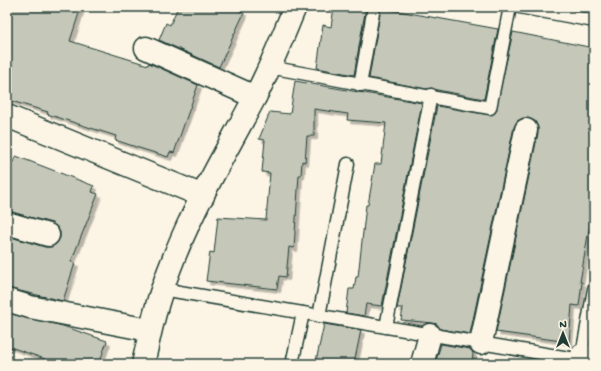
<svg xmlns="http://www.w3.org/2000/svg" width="601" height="371" font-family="'Gochi Hand',sans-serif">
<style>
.building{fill:#c5c7b9;stroke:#1f3d34;filter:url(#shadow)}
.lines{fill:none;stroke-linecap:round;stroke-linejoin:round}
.lane-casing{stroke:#1f3d34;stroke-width:15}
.street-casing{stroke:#1f3d34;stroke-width:25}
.lane{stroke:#fcf5e5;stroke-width:12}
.street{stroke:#fcf5e5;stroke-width:22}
</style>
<defs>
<filter id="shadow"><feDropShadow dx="3.5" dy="3.5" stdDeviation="0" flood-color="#0004"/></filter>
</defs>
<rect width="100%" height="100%" fill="#fcf5e5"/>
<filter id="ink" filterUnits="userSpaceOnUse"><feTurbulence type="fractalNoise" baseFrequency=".025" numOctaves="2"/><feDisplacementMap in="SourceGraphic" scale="8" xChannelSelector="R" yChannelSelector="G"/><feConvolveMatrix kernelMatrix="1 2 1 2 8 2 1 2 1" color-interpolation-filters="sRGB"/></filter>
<g filter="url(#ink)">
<g class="building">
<path d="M7,7H81L70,41L148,65L149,63L198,85L174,153L170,152L168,157L139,148L115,140L116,136L47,114L48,112L8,100L11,88L7,87Z"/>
<path d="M178,7H232L244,13L219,67L159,40L166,23L170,25Z"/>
<path d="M334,7H366L354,75L317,68L323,25L331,27Z"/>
<path d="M381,8L498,29L484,99L437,90L432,88L427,89L369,78Z"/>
<path d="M513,32L594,48V226L590,225L588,235L580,282H582L579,306L572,305L569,342L496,332L538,133V127L535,121L528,118H523L517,121L514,127L470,334L440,329L437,324L433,323L401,320L403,308H397L437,106L489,115L495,113Z"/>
<path d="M295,81L422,103L382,306L366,304L364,316L346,313L349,289H354L356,277H358L366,205H368L375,164H381L386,123L347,120L348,114L314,109V136H307L305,162L302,161L301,175H299L294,248L289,247L286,277L279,276L277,289L206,281L210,252L214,253L218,217L266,220L270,173L262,172L265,140L259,139L270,112L290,114Z"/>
<path d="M16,156L94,186L92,192L98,194L71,262L75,263L63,301L7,288V236L45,247H51L56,244L60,238V232L57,227L52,223L7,211V160L13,162Z"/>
<path d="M7,313L63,326L107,341L99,364H44L45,359L7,346Z"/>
<path d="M324,324L361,330L354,364H333L316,361Z"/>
<path d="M441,344L470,349L473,353L472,364H435Z"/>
</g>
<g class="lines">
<g class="lane-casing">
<g id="lane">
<path d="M519,7L594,21"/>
<path d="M269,67L490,108L510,7"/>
<path d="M360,85L374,7"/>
<path d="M162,289L581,360L594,289"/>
<path d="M319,316L348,164"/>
<path d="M386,327L431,95"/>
<path d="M292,364L303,313"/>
</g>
</g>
<g class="street-casing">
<g id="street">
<path d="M146,48L255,97"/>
<path d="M7,116L203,196"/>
<path d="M7,223L48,235"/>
<path d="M7,300L30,307L149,330"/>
<path d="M481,343L526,130"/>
<path d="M582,355L594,357"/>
<path d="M143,364C149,339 153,315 162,290C184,223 221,161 254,99C270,69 282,38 295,7"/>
<path d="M422,364L430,335"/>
</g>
</g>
<use href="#lane" class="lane"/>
<use href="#street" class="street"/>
</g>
</g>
<rect width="601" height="371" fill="none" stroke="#fcf5e5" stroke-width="24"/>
<rect x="12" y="12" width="577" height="347" fill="none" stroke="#1f3d34" stroke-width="1.5" filter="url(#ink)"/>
<g transform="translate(563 333)" stroke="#fcf5e5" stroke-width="3" paint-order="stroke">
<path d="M0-3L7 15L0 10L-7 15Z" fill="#1f3d34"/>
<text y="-6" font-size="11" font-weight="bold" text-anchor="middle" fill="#1f3d34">N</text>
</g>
</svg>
